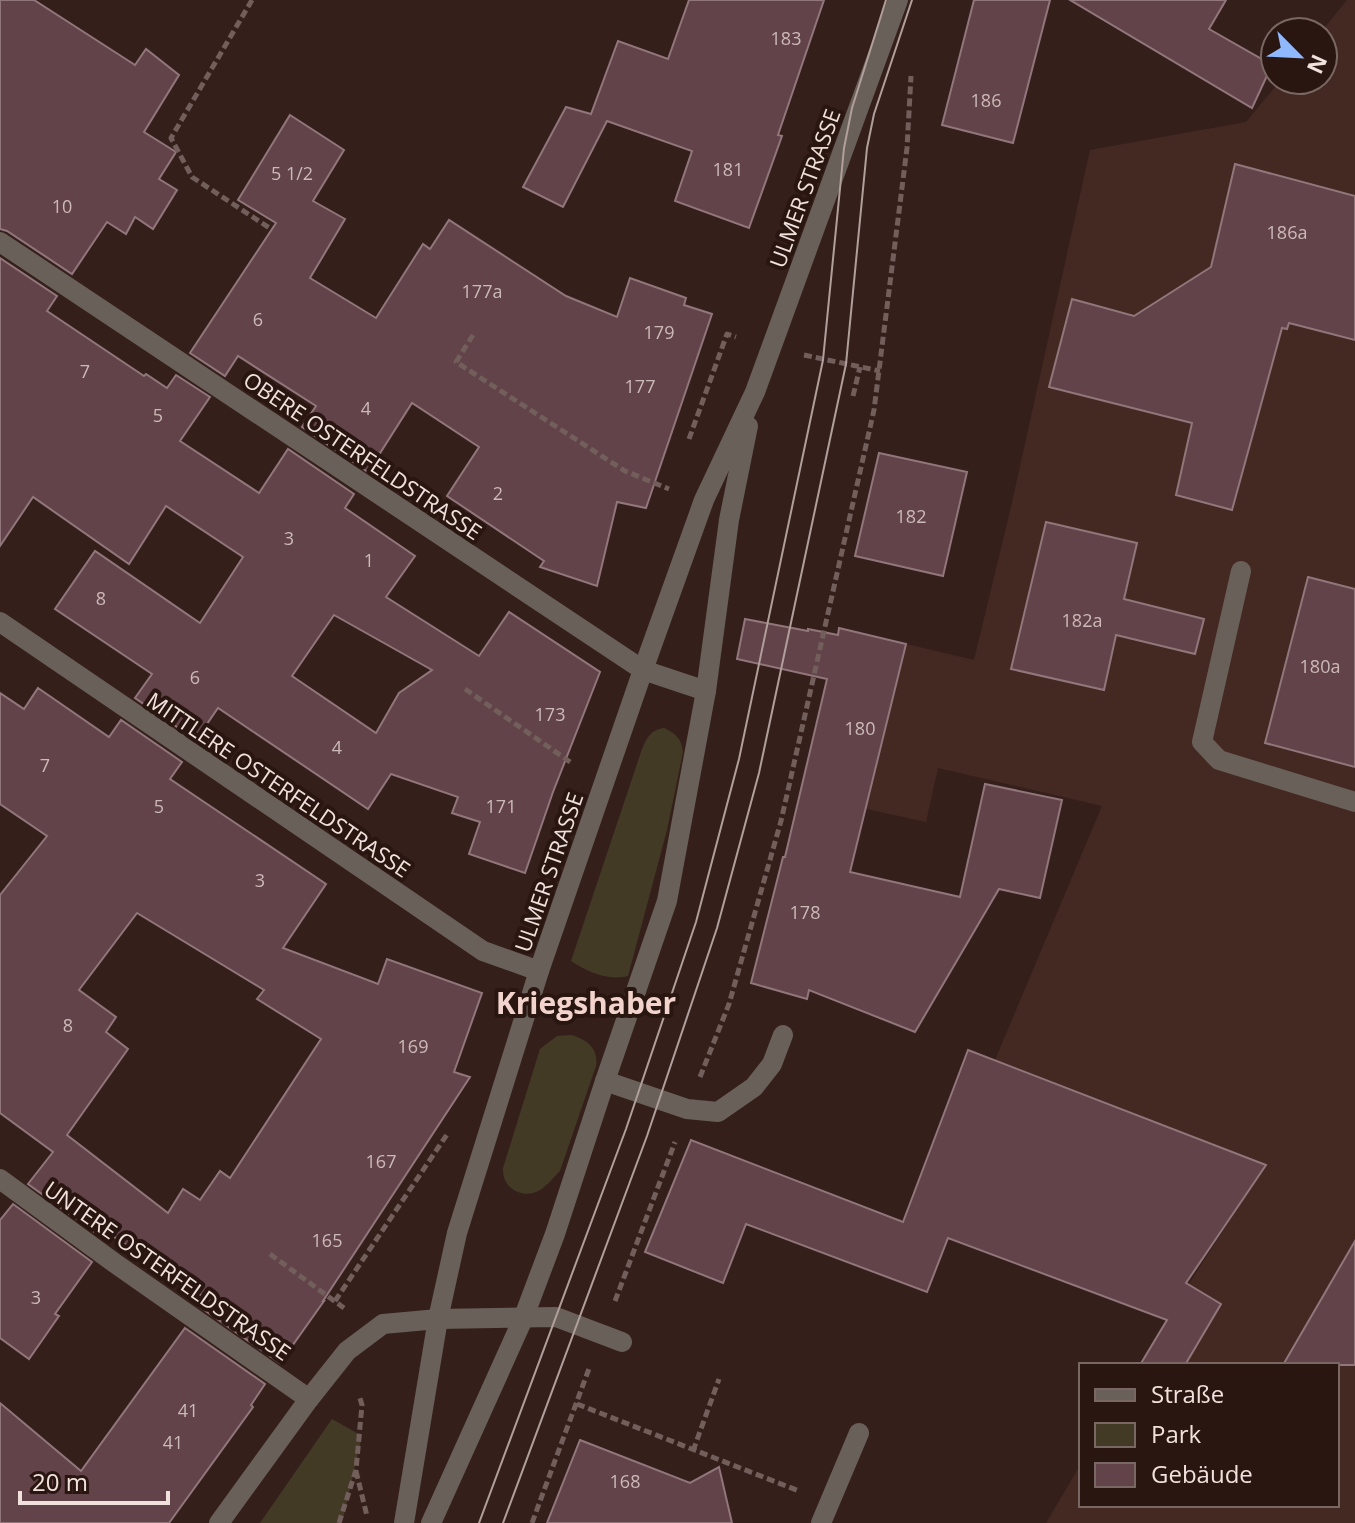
<svg xmlns="http://www.w3.org/2000/svg" width="1355" height="1523" font-family="'Open Sans',sans-serif">
<style>
.built{fill:#442923}
.green{fill:#433a26}
.building{fill:#614349;stroke:#91767b;stroke-width:2;fill-rule:evenodd}
.lines{fill:none;stroke-linecap:round;stroke-linejoin:round}
.path{stroke:#725e5a;stroke-width:5;stroke-dasharray:8 4;stroke-linecap:butt}
.minor{stroke:#696059;stroke-width:20}
.tram{stroke:#b19f9b;stroke-width:2}
.labels{text-anchor:middle;dominant-baseline:central;stroke-width:8;stroke-linejoin:round;paint-order:stroke}
.number-label{font-size:18px;fill:#ccbab8}
.street-label{font-size:22px;fill:#f0e1dd;stroke:#2a1611}
.district-label{font-size:30px;font-weight:bold;fill:#f2d4cd;stroke:#2a1611}
</style>
<rect width="100%" height="100%" fill="#351f1b"/>
<path class="built" d="M1347,0H1355V1523H1046L1081,1464V1505H1337V1365H1140L1188,1285L1266,1165L995,1060L1102,806L938,768L926,822L867,809L865,813L799,798L839,628L974,660L1011,507L1090,150L1246,122L1281,80H1323V32H1321Z"/>
<g class="green">
<path d="M664,728C677,734 681,739 683,752L667,830L628,976C607,981 588,972 571,961L642,749C647,737 651,730 664,728Z"/>
<path d="M571,1035C586,1039 599,1048 596,1066L560,1171C554,1177 548,1185 540,1190C523,1200 502,1189 503,1168L540,1049L557,1036Z"/>
<path d="M332,1419L362,1436L342,1523H260Z"/>
</g>
<g class="building">
<path d="M0,0H34L135,65L146,49L179,75L144,132L176,152L159,179L177,190L153,229L135,217L126,234L107,222L72,274L7,231L0,229Z"/>
<path d="M689,0H824L778,135L782,136L749,228L675,201L692,151L607,121L563,207L523,187L566,107L591,114L618,41L668,59Z"/>
<path d="M974,0H1050L1013,143L942,125Z"/>
<path d="M1070,0H1226L1209,29L1272,65L1252,108Z"/>
<path d="M290,115L344,150L313,201L345,219L310,278L376,318L423,244L430,249L449,220L566,296L617,317L630,278L686,298L684,305L712,314L646,508L617,502L597,586L540,567L544,561L447,496L479,447L412,403L368,472L302,427L316,406L238,356L225,376L190,353L276,223L238,200Z"/>
<path d="M1235,164L1355,196V340L1289,323L1287,329L1282,328L1232,510L1176,495L1192,423L1049,387L1072,299L1134,316L1211,267Z"/>
<path d="M0,258L57,296L47,311L144,376L146,374L167,388L176,375L210,397L180,441L259,493L288,449L354,494L345,508L415,556L386,597L479,656L509,612L600,672L553,792L525,873L469,854L480,822L452,813L458,797L391,774L368,809L218,708L196,740L135,698L152,674L55,609L95,551L200,623L243,557L166,506L129,564L33,497L0,546ZM334,615L432,670L399,693L376,733L292,676Z"/>
<path d="M879,453L967,472L943,576L855,556Z"/>
<path d="M1046,522L1137,543L1124,599L1204,619L1195,654L1116,635L1104,690L1011,669Z"/>
<path d="M1308,577L1355,589V767L1265,743Z"/>
<path d="M745,619L808,631V629L838,635L839,628L906,644L850,872L960,897L985,784L1062,800L1040,898L999,889L915,1032L809,990L807,999L751,983L783,857H785L827,679L737,659Z"/>
<path d="M38,688L109,737L121,720L182,762L170,779L326,884L283,948L378,984L387,959L482,993L454,1072L470,1077L323,1301H324L280,1363L200,1307L206,1299L175,1276L111,1235L107,1241L28,1184L53,1152L0,1113V895L47,836L0,804V693L24,709ZM137,913L264,990L257,999L321,1039L230,1178L220,1171L200,1200L183,1189L168,1213L67,1135L128,1049L106,1032L116,1017L79,990Z"/>
<path d="M968,1050L1266,1165L1186,1283L1221,1304L1185,1365H1140L1167,1320L948,1238L927,1292L746,1224L723,1283L645,1252L691,1140L903,1222Z"/>
<path d="M13,1204L92,1262L55,1314L59,1316L29,1359L0,1338V1220Z"/>
<path d="M1355,1241V1365H1283Z"/>
<path d="M185,1328L265,1384L251,1405L253,1407L169,1523H0V1403L81,1471Z"/>
<path d="M580,1440L690,1483L719,1467L732,1523H547Z"/>
</g>
<g class="lines">
<g class="path">
<path d="M252,0L171,138L192,177L271,229"/>
<path d="M473,335L456,362L625,471L669,489"/>
<path d="M804,355L880,371"/>
<path d="M853,396L860,367"/>
<path d="M689,439L727,334L736,337"/>
<path d="M465,689L573,764"/>
<path d="M700,1077L729,1004L781,821L874,410L907,148L911,76"/>
<path d="M270,1254L344,1308"/>
<path d="M335,1301L448,1133"/>
<path d="M615,1301L675,1142"/>
<path d="M577,1404L799,1491"/>
<path d="M693,1451L719,1379"/>
<path d="M356,1471L367,1516"/>
<path d="M339,1523L356,1470L362,1405L359,1395"/>
<path d="M532,1523L590,1366"/>
</g>
<g class="minor">
<path d="M0,242L643,670L706,691"/>
<path d="M1241,571L1202,742L1219,760L1355,802"/>
<path d="M0,622L483,951L539,971"/>
<path d="M605,1081L687,1109L718,1112L754,1087L772,1064L783,1035"/>
<path d="M0,1179L116,1264L309,1399"/>
<path d="M219,1523L309,1399L347,1351L383,1324L438,1319L556,1317L622,1342"/>
<path d="M404,1523L438,1319L457,1233L539,971L643,670L704,500L755,392L898,0"/>
<path d="M431,1523L523,1319L555,1234L605,1081L667,901L706,691L729,520L748,426"/>
<path d="M821,1523L859,1433"/>
</g>
<g class="tram">
<path d="M479,1523L626,1129L696,922L739,759L823,360L844,148L852,108L886,0"/>
<path d="M503,1523L647,1136L717,928L759,773L846,364L867,148L874,114L912,0"/>
</g>
</g>
<g class="labels">
<g class="number-label">
<text x="786" y="38">183</text>
<text x="986" y="100">186</text>
<text x="728" y="169">181</text>
<text x="292" y="173">5 1/2</text>
<text x="62" y="206">10</text>
<text x="1287" y="232">186a</text>
<text x="482" y="291">177a</text>
<text x="258" y="319">6</text>
<text x="659" y="332">179</text>
<text x="85" y="371">7</text>
<text x="640" y="386">177</text>
<text x="366" y="408">4</text>
<text x="158" y="415">5</text>
<text x="498" y="493">2</text>
<text x="911" y="516">182</text>
<text x="289" y="538">3</text>
<text x="369" y="560">1</text>
<text x="101" y="598">8</text>
<text x="1082" y="620">182a</text>
<text x="1320" y="666">180a</text>
<text x="195" y="677">6</text>
<text x="550" y="714">173</text>
<text x="860" y="728">180</text>
<text x="337" y="747">4</text>
<text x="45" y="765">7</text>
<text x="159" y="806">5</text>
<text x="501" y="806">171</text>
<text x="260" y="880">3</text>
<text x="805" y="912">178</text>
<text x="68" y="1025">8</text>
<text x="413" y="1046">169</text>
<text x="381" y="1161">167</text>
<text x="327" y="1240">165</text>
<text x="36" y="1297">3</text>
<text x="188" y="1410">41</text>
<text x="173" y="1442">41</text>
<text x="625" y="1481">168</text>
</g>
<g class="street-label">
<text transform="translate(804 188) rotate(-70)">ULMER STRASSE</text>
<text transform="translate(363 455) rotate(34)">OBERE OSTERFELDSTRASSE</text>
<text transform="translate(279 784) rotate(34)">MITTLERE OSTERFELDSTRASSE</text>
<text transform="translate(548 872) rotate(-71)">ULMER STRASSE</text>
<text transform="translate(168 1270) rotate(35)">UNTERE OSTERFELDSTRASSE</text>
</g>
<g class="district-label">
<text x="586" y="1002">Kriegshaber</text>
</g>
</g>
<rect x="1079" y="1363" width="260" height="144" fill="#2a1611" stroke="#796763" stroke-width="2"/>
<rect x="1095" y="1389" width="40" height="12" fill="#696059" stroke="#796763" stroke-width="2"/>
<text x="1151" y="1403" font-size="24" fill="#f0e1dd">Straße</text>
<rect x="1095" y="1423" width="40" height="24" fill="#433a26" stroke="#796763" stroke-width="2"/>
<text x="1151" y="1443" font-size="24" fill="#f0e1dd">Park</text>
<rect x="1095" y="1463" width="40" height="24" fill="#614349" stroke="#796763" stroke-width="2"/>
<text x="1151" y="1483" font-size="24" fill="#f0e1dd">Gebäude</text>
<g transform="translate(1299 56) rotate(114)"><circle r="38" fill="#2a1611" stroke="#796763" stroke-width="2"/>
<path d="M0-6L14 30L0 20L-14 30Z" fill="#8fb8fd"/>
<text y="-12" font-size="22" font-weight="bold" text-anchor="middle" fill="#f0e1dd">N</text>
</g>
<path d="M20 1491v12h148v-12" fill="none" stroke="#f0e1dd" stroke-width="4"/>
<text x="32" y="1491" font-size="24" fill="#f0e1dd" stroke="#2a1611" stroke-width="6" paint-order="stroke">20 m</text>
</svg>
